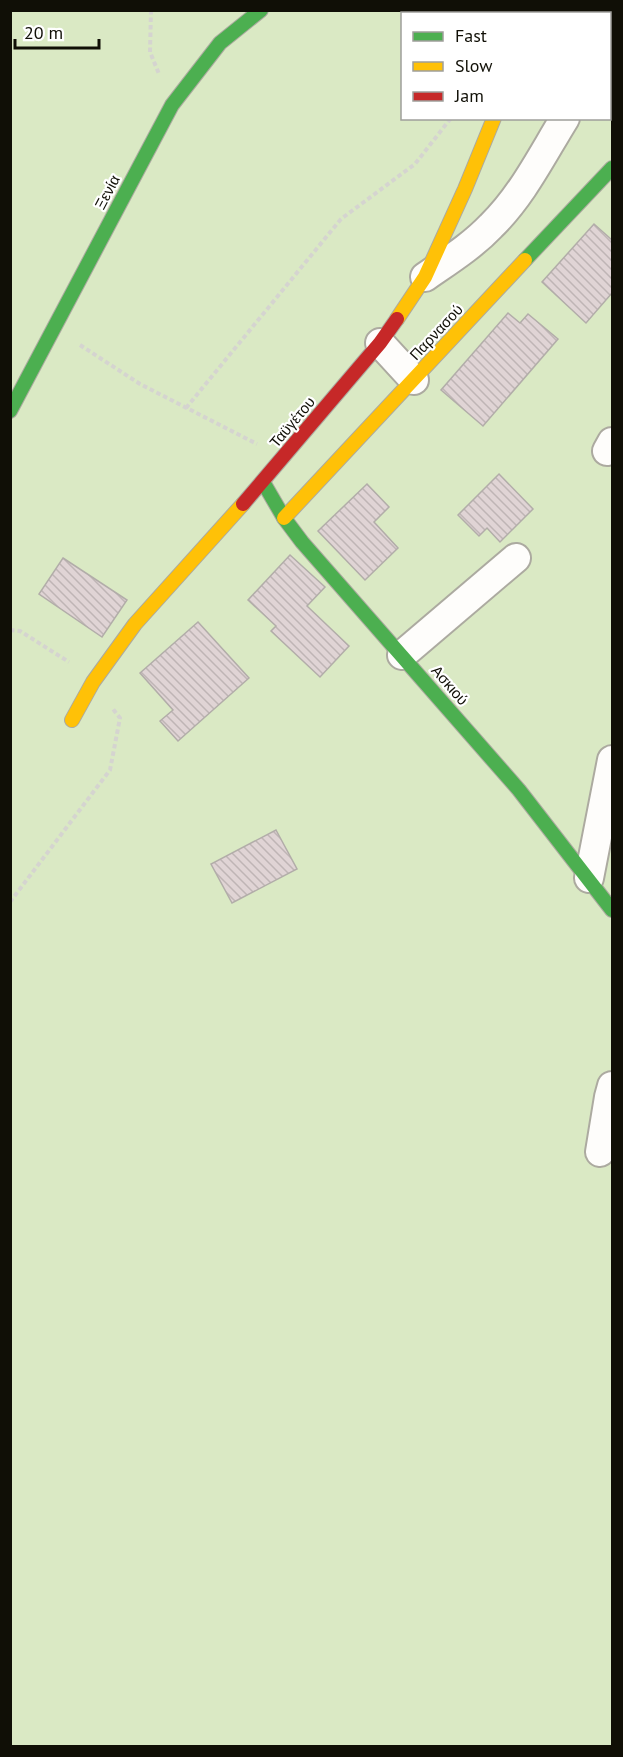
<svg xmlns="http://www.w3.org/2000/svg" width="623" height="1757" font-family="'PT Sans',sans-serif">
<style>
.park{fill:#dae9c4;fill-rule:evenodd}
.building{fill:url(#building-back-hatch);stroke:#b2ada9;stroke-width:1.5}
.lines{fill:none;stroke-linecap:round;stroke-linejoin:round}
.street-casing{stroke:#acaaa0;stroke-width:32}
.fast-casing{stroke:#acaaa0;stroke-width:16}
.slow-casing{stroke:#acaaa0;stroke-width:16}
.jam-casing{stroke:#acaaa0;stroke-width:16}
.path{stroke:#d5d4d0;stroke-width:4;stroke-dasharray:4.5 3;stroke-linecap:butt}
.street{stroke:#fefdfb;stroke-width:28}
.fast{stroke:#4caf50;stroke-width:14}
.slow{stroke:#ffc107;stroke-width:14}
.jam{stroke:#c62828;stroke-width:14}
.labels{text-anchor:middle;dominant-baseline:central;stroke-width:4.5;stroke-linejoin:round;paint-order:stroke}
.street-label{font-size:15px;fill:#100f06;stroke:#fff}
</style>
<defs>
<pattern id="building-back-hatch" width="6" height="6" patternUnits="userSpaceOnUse" patternTransform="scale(1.5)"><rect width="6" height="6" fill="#e0d4d5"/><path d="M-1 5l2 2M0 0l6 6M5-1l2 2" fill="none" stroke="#bfb5b5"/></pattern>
</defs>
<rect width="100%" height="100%" fill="#f5f2e4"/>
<path class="park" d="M11,11H612V1746H11ZM402,14H610V118H402Z"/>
<g class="building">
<path d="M594,224L612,240V293L586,323L542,282Z"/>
<path d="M508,313L520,323L528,314L558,339L483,426L441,390Z"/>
<path d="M499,474L533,509L500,542L487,528L479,536L458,515Z"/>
<path d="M367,484L389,507L374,522L398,548L365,580L318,531Z"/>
<path d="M290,555L325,587L307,606L349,646L320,677L271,631L276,626L248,600Z"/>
<path d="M63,558L127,600L102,637L39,594Z"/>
<path d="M198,622L249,678L178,741L160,721L173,710L140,673Z"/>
<path d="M276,830L297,869L232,903L211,864Z"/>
</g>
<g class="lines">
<g class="street-casing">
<g id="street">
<path d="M610,52L612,48"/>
<path d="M425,277C448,261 472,246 491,226C522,196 542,155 565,118"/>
<path d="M380,343L414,380"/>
<path d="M607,451L612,442"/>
<path d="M402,655L516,558"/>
<path d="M589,878L612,760"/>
<path d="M600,1152L609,1097L612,1086"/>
</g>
</g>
<g class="fast-casing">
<g id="fast">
<path d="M525,260L612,168"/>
<path d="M10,411L172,105L220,43L261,10"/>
<path d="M263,482L284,518L302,542L519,790L612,910"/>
</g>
</g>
<g class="slow-casing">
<g id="slow">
<path d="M564,14L567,10"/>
<path d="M397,319L425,277L465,189L494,118"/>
<path d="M284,518L525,260"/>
<path d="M72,720L93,682L135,624L243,504"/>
</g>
</g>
<g class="jam-casing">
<path id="jam" d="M243,504L380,343L397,319"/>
</g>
<g class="path">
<path d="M151,10L150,52L159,74"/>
<path d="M80,345L140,384L257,444"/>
<path d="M186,408L341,219L415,164L451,118"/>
<path d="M10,630L20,631L69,662"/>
<path d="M10,902L110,770L120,718L113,709"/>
</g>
<use href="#street" class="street"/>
<use href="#fast" class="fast"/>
<use href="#slow" class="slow"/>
<use href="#jam" class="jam"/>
</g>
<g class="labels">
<g class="street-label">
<text transform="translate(107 192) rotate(-62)">Ξενία</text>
<text transform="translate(436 332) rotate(-47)">Παρνασού</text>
<text transform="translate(292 422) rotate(-50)">Ταϋγέτου</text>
<text transform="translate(450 685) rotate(49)">Ασκιού</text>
</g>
</g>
<rect width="623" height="1757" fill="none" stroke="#100f06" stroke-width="24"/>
<rect x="401" y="12" width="210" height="108" fill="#ffffff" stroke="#9f9f9b" stroke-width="1.5"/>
<rect x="413" y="32" width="30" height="9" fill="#4caf50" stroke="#9f9f9b" stroke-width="1.5"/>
<text x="455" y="42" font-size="18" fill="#100f06">Fast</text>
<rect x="413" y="62" width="30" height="9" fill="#ffc107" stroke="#9f9f9b" stroke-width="1.5"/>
<text x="455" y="72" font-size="18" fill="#100f06">Slow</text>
<rect x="413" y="92" width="30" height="9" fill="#c62828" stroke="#9f9f9b" stroke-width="1.5"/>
<text x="455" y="102" font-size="18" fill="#100f06">Jam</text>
<path d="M15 39v9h84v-9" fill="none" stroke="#100f06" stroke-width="3"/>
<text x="24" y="39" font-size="18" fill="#100f06" stroke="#ffffff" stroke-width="4.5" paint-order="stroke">20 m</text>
</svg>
